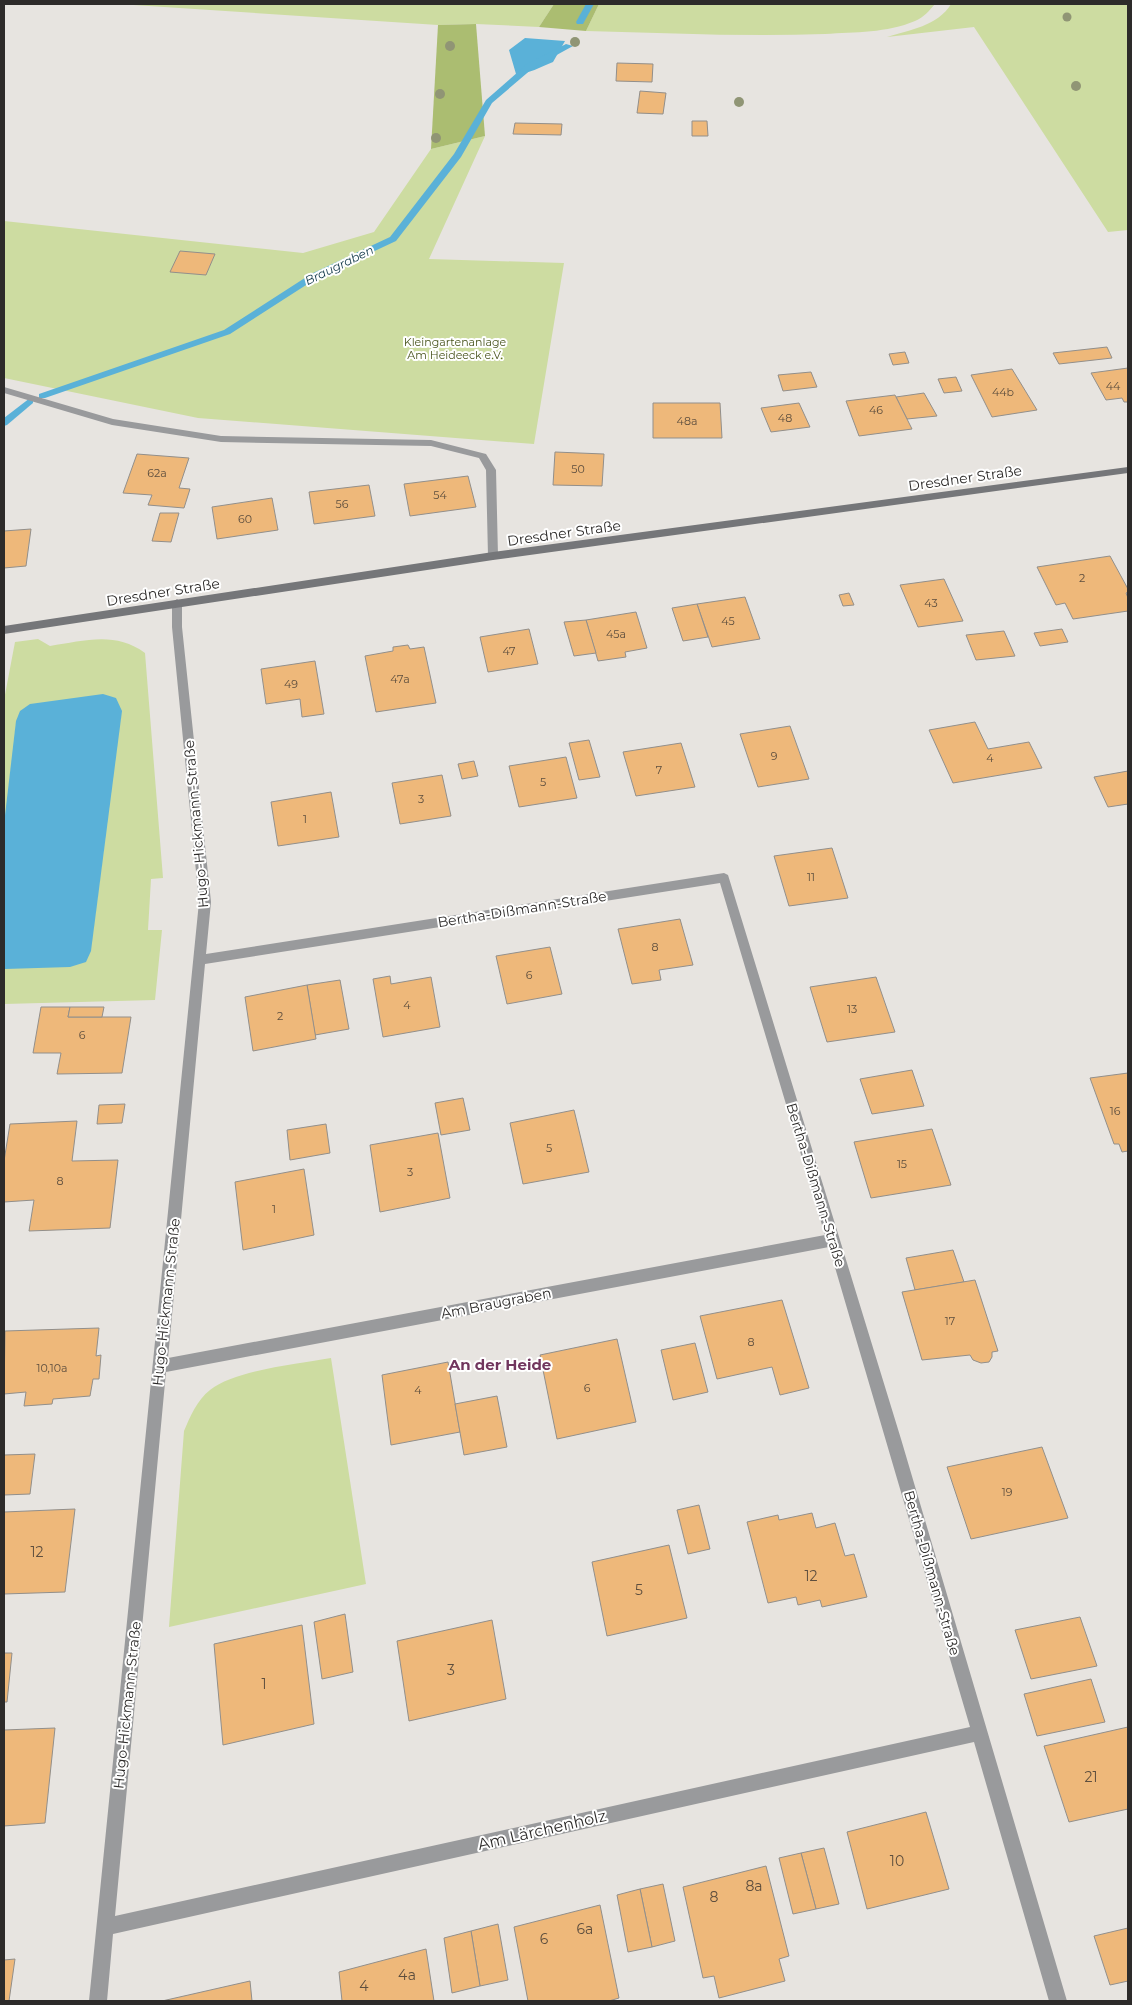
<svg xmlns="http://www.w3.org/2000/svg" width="1132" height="2005" font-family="Montserrat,sans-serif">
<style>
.green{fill:#cddca1}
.forest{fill:#abbd71}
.water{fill:#5ab1d8}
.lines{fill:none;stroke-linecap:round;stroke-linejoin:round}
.stream{fill:#5ab1d8;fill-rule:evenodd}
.building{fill:#eeb87a;stroke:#928f8b}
.service{fill:#999a9c;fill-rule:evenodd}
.minor{fill:#999a9c;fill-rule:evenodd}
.secondary{fill:#757679;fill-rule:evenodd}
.tree{fill:#909575}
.labels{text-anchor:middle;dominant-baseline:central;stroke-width:4;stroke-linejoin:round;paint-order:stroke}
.far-park-label{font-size:11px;fill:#49541d;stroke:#fff}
.number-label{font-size:11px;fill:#5d4e3e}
.far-water-label{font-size:12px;font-style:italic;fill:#113849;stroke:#fff}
.street-label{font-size:14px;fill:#2d2b2a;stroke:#fff}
.near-number-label{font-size:14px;fill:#5d4e3e}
.neighbourhood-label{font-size:15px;font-weight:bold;fill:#71365e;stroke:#fff}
.near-street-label{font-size:16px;fill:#2d2b2a;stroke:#fff}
</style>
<rect width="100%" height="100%" fill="#e7e4e0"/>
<g class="green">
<path d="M118,4H554L539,27L476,24L438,25Z"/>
<path d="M599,4H935C929,11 924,17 915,21C887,33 855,32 825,34C746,37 666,33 586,31Z"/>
<path d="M951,4H1128V230L1108,232L974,27L887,37C909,30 938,26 951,4Z"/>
<path d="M485,136L429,259L564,263L534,444L198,418L4,378V221L303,253L374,232L431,149Z"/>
<path d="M38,639L50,646C84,641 115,631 145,653L163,878L151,879L148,930H162L155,1000L4,1004V700L15,642Z"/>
<path d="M331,1358L366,1584L169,1627L184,1431C190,1417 197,1400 210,1390C235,1370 298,1364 331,1358Z"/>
</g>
<g class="forest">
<path d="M554,4H599L586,31L539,27Z"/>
<path d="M476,24L485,136L431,149L438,25Z"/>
</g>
<g class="water">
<path d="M525,38L565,41L553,62C540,67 529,74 516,74L509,50Z"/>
<path d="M103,694L116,698L122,711L91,951L86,962L70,967L5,969L4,824L16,721L20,711L30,704Z"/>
</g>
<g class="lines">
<g class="stream">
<path d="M586,4H594L583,24H577L576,22Z"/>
<path d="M566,44L573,46L533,68L492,103L461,157L396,241L317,278L230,334L45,398H39V394L224,330L311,274L390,237L454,154L486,100L527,64Z"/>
<path d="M30,398L33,399V403L7,425L4,426V418Z"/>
</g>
</g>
<g class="building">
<path d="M617,63L653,64L652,82L616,81Z"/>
<path d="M640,91L666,93L663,114L637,113Z"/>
<path d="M692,121H707L708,136H692Z"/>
<path d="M515,123L562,124L561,135L513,134Z"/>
<path d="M180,251L215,254L206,275L170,272Z"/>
<path d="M1107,347L1112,358L1059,364L1053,353Z"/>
<path d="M905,352L909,363L893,365L889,354Z"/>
<path d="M1128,368V402H1124L1122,398L1106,400L1091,373Z"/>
<path d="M1012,369L1037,410L992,417L971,375Z"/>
<path d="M811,372L817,387L783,391L778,375Z"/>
<path d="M956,377L962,391L944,393L938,379Z"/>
<path d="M924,393L937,416L907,419L896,397Z"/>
<path d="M895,395L912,429L859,436L846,401Z"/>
<path d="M653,403H720L722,438H653Z"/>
<path d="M799,403L810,427L771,432L761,408Z"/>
<path d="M555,452L604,454L602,486L553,485Z"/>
<path d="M137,454L189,458L179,488L190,489L184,508L148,505L152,495L123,493Z"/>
<path d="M468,476L476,507L410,516L404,484Z"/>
<path d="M369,485L375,516L314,524L309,492Z"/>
<path d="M272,498L278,530L217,539L212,507Z"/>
<path d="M160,513H179L171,542L152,541Z"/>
<path d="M31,529L26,566L4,568V531Z"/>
<path d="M1110,556L1128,589V592L1126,593L1128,598V611L1073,619L1065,603L1056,605L1037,567Z"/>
<path d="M944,579L963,621L918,627L900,585Z"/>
<path d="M849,593L854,605L843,606L839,595Z"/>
<path d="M745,597L760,639L712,647L697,604Z"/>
<path d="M697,604L708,637L683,641L672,608Z"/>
<path d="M636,612L647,648L625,652L626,657L598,661L586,620Z"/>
<path d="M586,620L596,653L574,656L564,622Z"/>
<path d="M529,629L538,664L488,672L480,637Z"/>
<path d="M1062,629L1068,642L1040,646L1034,633Z"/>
<path d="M1004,631L1015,656L976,660L966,635Z"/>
<path d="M408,645L410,649L424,647L436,703L376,712L365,656L393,651V647Z"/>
<path d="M315,661L324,714L302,717L300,699L266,704L261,669Z"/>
<path d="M975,722L988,749L1029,742L1042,768L953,783L929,730Z"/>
<path d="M790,726L809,779L758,787L740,734Z"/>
<path d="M589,740L600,777L579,780L569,743Z"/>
<path d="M681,743L695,787L636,796L623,752Z"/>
<path d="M566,757L577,798L519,807L509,766Z"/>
<path d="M474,761L478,776L462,779L458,764Z"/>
<path d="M1128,771V804L1108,807L1094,777Z"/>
<path d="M442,775L451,816L400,824L392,783Z"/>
<path d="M331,792L339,837L278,846L271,802Z"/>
<path d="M832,848L848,898L789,906L774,856Z"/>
<path d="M680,919L693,965L659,970L661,980L632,984L618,929Z"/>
<path d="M550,947L562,994L507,1004L496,956Z"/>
<path d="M390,976L391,984L431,977L440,1027L383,1037L373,979Z"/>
<path d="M876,977L895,1032L827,1042L810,987Z"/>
<path d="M340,980L349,1029L315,1035L307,985Z"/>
<path d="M307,985L316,1039L253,1051L245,997Z"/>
<path d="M41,1007H70L68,1017H131L122,1073L57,1074L61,1053H33Z"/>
<path d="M70,1007H104L102,1017H68Z"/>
<path d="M912,1070L924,1106L872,1114L860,1079Z"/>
<path d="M1128,1073V1151L1122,1152L1119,1144H1114L1090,1078Z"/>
<path d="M463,1098L470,1130L441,1135L435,1103Z"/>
<path d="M125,1104L122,1123L97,1124L99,1105Z"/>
<path d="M574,1110L589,1172L523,1184L510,1123Z"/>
<path d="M77,1121L72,1161L118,1160L110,1228L29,1231L34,1200L4,1202V1161L10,1124Z"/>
<path d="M326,1124L330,1153L290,1160L287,1130Z"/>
<path d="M932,1129L951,1185L871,1198L854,1142Z"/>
<path d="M438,1133L450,1198L380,1212L370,1145Z"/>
<path d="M304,1169L314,1235L243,1250L235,1182Z"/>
<path d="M953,1250L964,1282L915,1290L906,1258Z"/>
<path d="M975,1280L998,1351L992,1352V1357L989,1362L981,1363L973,1360L970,1355L922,1360L902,1292Z"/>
<path d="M782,1300L809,1388L780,1395L772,1367L717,1379L700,1316Z"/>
<path d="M99,1328L96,1356L101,1355L99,1379H93L90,1396L53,1399L52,1404L24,1406L26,1392L4,1394L5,1331Z"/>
<path d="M617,1339L636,1422L557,1439L540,1355Z"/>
<path d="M695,1343L708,1392L673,1400L661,1350Z"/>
<path d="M448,1362L460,1432L391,1445L382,1375Z"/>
<path d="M497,1396L507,1447L464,1455L455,1404Z"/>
<path d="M1042,1447L1068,1518L971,1539L947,1467Z"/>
<path d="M35,1454L30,1494L4,1495V1455Z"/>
<path d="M699,1505L710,1549L688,1554L677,1510Z"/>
<path d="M75,1509L65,1592L4,1594V1512Z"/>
<path d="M812,1513L816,1528L835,1523L845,1556L854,1554L867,1597L822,1607L820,1600L798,1605L796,1597L768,1603L747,1522L778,1515L779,1520Z"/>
<path d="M669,1545L687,1618L607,1636L592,1562Z"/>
<path d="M345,1614L353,1672L322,1679L314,1622Z"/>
<path d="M1080,1617L1097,1666L1031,1679L1015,1630Z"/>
<path d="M492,1620L506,1699L409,1721L397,1641Z"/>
<path d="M302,1625L314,1724L223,1745L214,1644Z"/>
<path d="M4,1653H12L7,1702H4Z"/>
<path d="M1091,1679L1105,1722L1037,1736L1024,1694Z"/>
<path d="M1128,1727V1809L1069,1822L1044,1746Z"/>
<path d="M55,1728L45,1823L4,1826V1730Z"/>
<path d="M926,1812L949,1889L867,1909L847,1832Z"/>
<path d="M824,1848L839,1904L816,1909L801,1853Z"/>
<path d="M801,1853L816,1909L793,1914L779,1858Z"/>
<path d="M766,1866L789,1956L779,1959L785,1981L719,1998L714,1976L703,1978L683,1887Z"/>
<path d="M663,1884L675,1941L652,1947L640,1889Z"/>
<path d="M640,1889L652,1947L628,1952L617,1895Z"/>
<path d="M600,1905L619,1998L609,2001H528L514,1927Z"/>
<path d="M498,1924L508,1980L480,1986L471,1931Z"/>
<path d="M1128,1928V1981L1110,1985L1094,1936Z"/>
<path d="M471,1931L480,1986L452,1993L444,1938Z"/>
<path d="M426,1949L434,2001H342L339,1972Z"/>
<path d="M15,1959L9,2001H4V1960Z"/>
<path d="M250,1981L252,2001H162Z"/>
</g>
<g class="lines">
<path class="service" d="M4,387L113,419L221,436L431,440L486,454L496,470L498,556L493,560L488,556L486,470L479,458L431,446L221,442L112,425L4,393Z"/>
<path class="minor" d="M177,599L182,603V627L211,902L206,954L724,873L728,875L901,1439L1067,2001H1049L974,1742L113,1934L107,2001H89L199,902L172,627V603ZM720,883L825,1235L168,1358L205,964ZM829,1247L970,1727L115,1916L166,1372Z"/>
<path class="secondary" d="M1128,467V473L493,560L4,634V626L493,552Z"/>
</g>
<g class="tree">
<circle cx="1067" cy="17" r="4.5"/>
<circle cx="575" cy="42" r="5"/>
<circle cx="450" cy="46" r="5"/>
<circle cx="1076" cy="86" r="5"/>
<circle cx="440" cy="94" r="5"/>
<circle cx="739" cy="102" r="5"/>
<circle cx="436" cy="138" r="5"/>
</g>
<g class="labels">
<g class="far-park-label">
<text x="455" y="342">Kleingartenanlage<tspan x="455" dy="13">Am Heideeck e.V.</tspan></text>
</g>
<g class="number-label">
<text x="1113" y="386">44</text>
<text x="1003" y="392">44b</text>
<text x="876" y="410">46</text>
<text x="785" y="418">48</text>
<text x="687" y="421">48a</text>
<text x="578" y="469">50</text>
<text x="157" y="473">62a</text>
<text x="440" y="495">54</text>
<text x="342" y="504">56</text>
<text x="245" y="519">60</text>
<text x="1082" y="578">2</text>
<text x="931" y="603">43</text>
<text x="728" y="621">45</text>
<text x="616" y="634">45a</text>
<text x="509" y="651">47</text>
<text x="400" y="679">47a</text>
<text x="291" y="684">49</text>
<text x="774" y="756">9</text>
<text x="990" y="758">4</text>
<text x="659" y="770">7</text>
<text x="543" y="782">5</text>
<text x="421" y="799">3</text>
<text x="305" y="819">1</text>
<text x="811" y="877">11</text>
<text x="655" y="947">8</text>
<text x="529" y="975">6</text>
<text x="407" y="1005">4</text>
<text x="852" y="1009">13</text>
<text x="280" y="1016">2</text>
<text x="82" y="1035">6</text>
<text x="1115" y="1111">16</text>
<text x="549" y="1148">5</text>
<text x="902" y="1164">15</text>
<text x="410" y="1172">3</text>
<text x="60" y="1181">8</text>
<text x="274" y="1209">1</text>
<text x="950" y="1321">17</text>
<text x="751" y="1342">8</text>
<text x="52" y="1368">10,10a</text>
<text x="587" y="1388">6</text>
<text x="418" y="1390">4</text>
<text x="1007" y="1492">19</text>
</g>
<g class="far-water-label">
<text transform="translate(339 265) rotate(-26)">Braugraben</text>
</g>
<g class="street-label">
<text transform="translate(965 478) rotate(-8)">Dresdner Straße</text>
<text transform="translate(564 533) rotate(-8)">Dresdner Straße</text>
<text transform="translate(163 592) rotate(-9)">Dresdner Straße</text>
<text transform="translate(196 824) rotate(-95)">Hugo-Hickmann-Straße</text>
<text transform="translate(522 909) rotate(-9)">Bertha-Dißmann-Straße</text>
<text transform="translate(816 1185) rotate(73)">Bertha-Dißmann-Straße</text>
<text transform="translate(166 1302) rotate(-84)">Hugo-Hickmann-Straße</text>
<text transform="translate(496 1303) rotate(-11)">Am Braugraben</text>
<text transform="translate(932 1573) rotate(74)">Bertha-Dißmann-Straße</text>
<text transform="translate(127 1705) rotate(-84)">Hugo-Hickmann-Straße</text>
</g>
<g class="near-number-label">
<text x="37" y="1552">12</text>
<text x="811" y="1576">12</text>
<text x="639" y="1590">5</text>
<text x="451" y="1670">3</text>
<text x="264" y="1684">1</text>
<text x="1091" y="1777">21</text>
<text x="897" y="1861">10</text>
<text x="754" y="1886">8a</text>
<text x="714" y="1897">8</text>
<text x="585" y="1929">6a</text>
<text x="544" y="1939">6</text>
<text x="407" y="1975">4a</text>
<text x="364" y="1986">4</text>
</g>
<g class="neighbourhood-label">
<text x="500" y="1364">An der Heide</text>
</g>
<g class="near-street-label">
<text transform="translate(542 1830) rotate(-13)">Am Lärchenholz</text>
</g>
</g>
<rect width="1132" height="2005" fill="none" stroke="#2d2b2a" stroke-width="10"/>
</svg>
